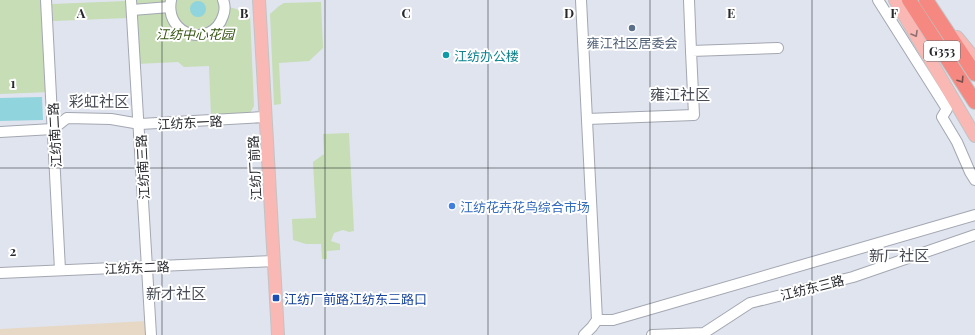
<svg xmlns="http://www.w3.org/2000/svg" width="975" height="335" font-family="'Playfair Display','Noto Sans SC',serif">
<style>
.education{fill:#e6d8c5}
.green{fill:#c6ddb5}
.water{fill:#90d4dd}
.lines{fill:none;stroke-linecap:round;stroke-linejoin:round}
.minor-casing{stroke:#a3a7b1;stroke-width:12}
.major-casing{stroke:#c3c3c4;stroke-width:14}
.highway-casing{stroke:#c3c3c4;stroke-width:16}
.minor{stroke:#fff;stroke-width:10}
.major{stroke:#f9b8b3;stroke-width:12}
.highway{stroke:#f58880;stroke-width:14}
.oneway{stroke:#907070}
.oneway2{stroke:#794f4e}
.grid{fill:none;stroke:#27292d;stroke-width:1;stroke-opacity:0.55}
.service-dot{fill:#5c6f8a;stroke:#fff;stroke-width:1.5}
.culture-dot{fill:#0f9aa8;stroke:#fff;stroke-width:1.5}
.shop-dot{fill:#3f7fe0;stroke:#fff;stroke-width:1.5}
.transit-dot{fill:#1a4fb4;stroke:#fff;stroke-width:1.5}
.labels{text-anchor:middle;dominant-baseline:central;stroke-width:4;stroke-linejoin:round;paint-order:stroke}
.shield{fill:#fff;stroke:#68696c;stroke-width:1}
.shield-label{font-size:12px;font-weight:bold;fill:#27292d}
.park-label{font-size:13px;font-style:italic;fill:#335310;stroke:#fff}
.service-label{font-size:13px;fill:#4e5e75;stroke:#fff}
.culture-label{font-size:13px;fill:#0d838f;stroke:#fff;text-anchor:start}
.street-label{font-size:13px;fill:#27292d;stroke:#fff}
.shop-label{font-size:13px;fill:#366cbe;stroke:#fff;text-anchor:start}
.transit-label{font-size:13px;fill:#164399;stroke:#fff;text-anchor:start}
.quarter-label{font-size:15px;fill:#474b54;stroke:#fff}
.grid-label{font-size:13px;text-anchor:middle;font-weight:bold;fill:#27292d;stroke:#fff;stroke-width:4;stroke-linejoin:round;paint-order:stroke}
</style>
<rect width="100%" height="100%" fill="#e0e4ef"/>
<path class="education" d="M146,321L147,335H0V329Z"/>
<g class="green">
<path d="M0,0H46L50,92L0,94Z"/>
<path d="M134,0H229V7L250,13L254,106L250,113L211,117L209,66L184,67L178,62L137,64Z"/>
<path d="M126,1L127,18L53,21L52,4Z"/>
<path d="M321,2L323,48L309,61L279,63L281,104L274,105L270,14L279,6L284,3Z"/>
<path d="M349,133L354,231L349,232L343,230L334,233L331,241L340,244V250L327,251V259H322L321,244H306L293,240L292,219L316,218L313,162L324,154L323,134Z"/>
</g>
<g class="water">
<circle cx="198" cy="9" r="8"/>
<path d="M42,97L43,120L0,121V98Z"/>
</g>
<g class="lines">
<g class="minor-casing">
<g id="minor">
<path d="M46,0L60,270"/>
<path d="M131,0L151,335"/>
<path d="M171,0C164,36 212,49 223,16C225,11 225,5 223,0"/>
<path d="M581,0L597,320L592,327L584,335"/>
<path d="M689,0L691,51"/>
<path d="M878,0L947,109L942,117L957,142L970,172L975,180"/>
<path d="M132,10L170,7"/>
<path d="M587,119L694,115L691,51L778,48"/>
<path d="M0,132L53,129L67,118L111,119L140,124L265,117"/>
<path d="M0,273L274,261"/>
<path d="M597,320H613L975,215"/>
<path d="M652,335L704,333L750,303L853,277L975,235"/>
</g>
</g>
<g class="major-casing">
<g id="major">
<path d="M259,0L278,335"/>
<path d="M895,0L975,136"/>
<path d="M957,37L975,59"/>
</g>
</g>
<g class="highway-casing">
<g id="highway">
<path d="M909,0L975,102"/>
<path d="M926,0L975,74"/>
</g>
</g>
<use href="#minor" class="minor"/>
<use href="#major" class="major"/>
<use href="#highway" class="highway"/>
</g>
<defs><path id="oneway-chevron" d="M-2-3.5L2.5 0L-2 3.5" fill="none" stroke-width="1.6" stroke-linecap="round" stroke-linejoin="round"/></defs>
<use class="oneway" href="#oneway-chevron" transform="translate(915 34) rotate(60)"/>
<use class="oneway2" href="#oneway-chevron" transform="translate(961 80) rotate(57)"/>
<path class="grid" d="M162,0V335M325,0V335M488,0V335M650,0V335M812,0V335M0,168H975"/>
<circle class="service-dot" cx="632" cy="28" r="4"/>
<circle class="culture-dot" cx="446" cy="55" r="4"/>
<circle class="shop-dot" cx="452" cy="206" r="4"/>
<rect class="transit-dot" x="272" y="294" width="8" height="8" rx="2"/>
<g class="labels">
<rect class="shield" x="924" y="41" width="36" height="20" rx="3"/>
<g class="shield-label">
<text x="942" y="51">G353</text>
</g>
<g class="park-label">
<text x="195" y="33">江纺中心花园</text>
</g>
<g class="service-label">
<text x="632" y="42">雍江社区居委会</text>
</g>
<g class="culture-label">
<text x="454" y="55">江纺办公楼</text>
</g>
<g class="street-label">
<text transform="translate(190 122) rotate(-3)">江纺东一路</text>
<text transform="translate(54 135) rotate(-93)">江纺南二路</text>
<text transform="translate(142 167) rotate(-93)">江纺南三路</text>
<text transform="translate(254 168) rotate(-93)">江纺厂前路</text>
<text transform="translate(137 267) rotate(-2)">江纺东二路</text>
<text transform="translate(812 287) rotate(-14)">江纺东三路</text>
</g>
<g class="shop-label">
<text x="460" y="206">江纺花卉花鸟综合市场</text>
</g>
<g class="transit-label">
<text x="284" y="298">江纺厂前路江纺东三路口</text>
</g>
<g class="quarter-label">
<text x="680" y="94">雍江社区</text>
<text x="99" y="101">彩虹社区</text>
<text x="899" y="255">新厂社区</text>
<text x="176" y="293">新才社区</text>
</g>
</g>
<g class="grid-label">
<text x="81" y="18">A</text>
<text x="244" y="18">B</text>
<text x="406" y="18">C</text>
<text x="569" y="18">D</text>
<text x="731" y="18">E</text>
<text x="894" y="18">F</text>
<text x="13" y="88">1</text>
<text x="13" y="256">2</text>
</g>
</svg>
